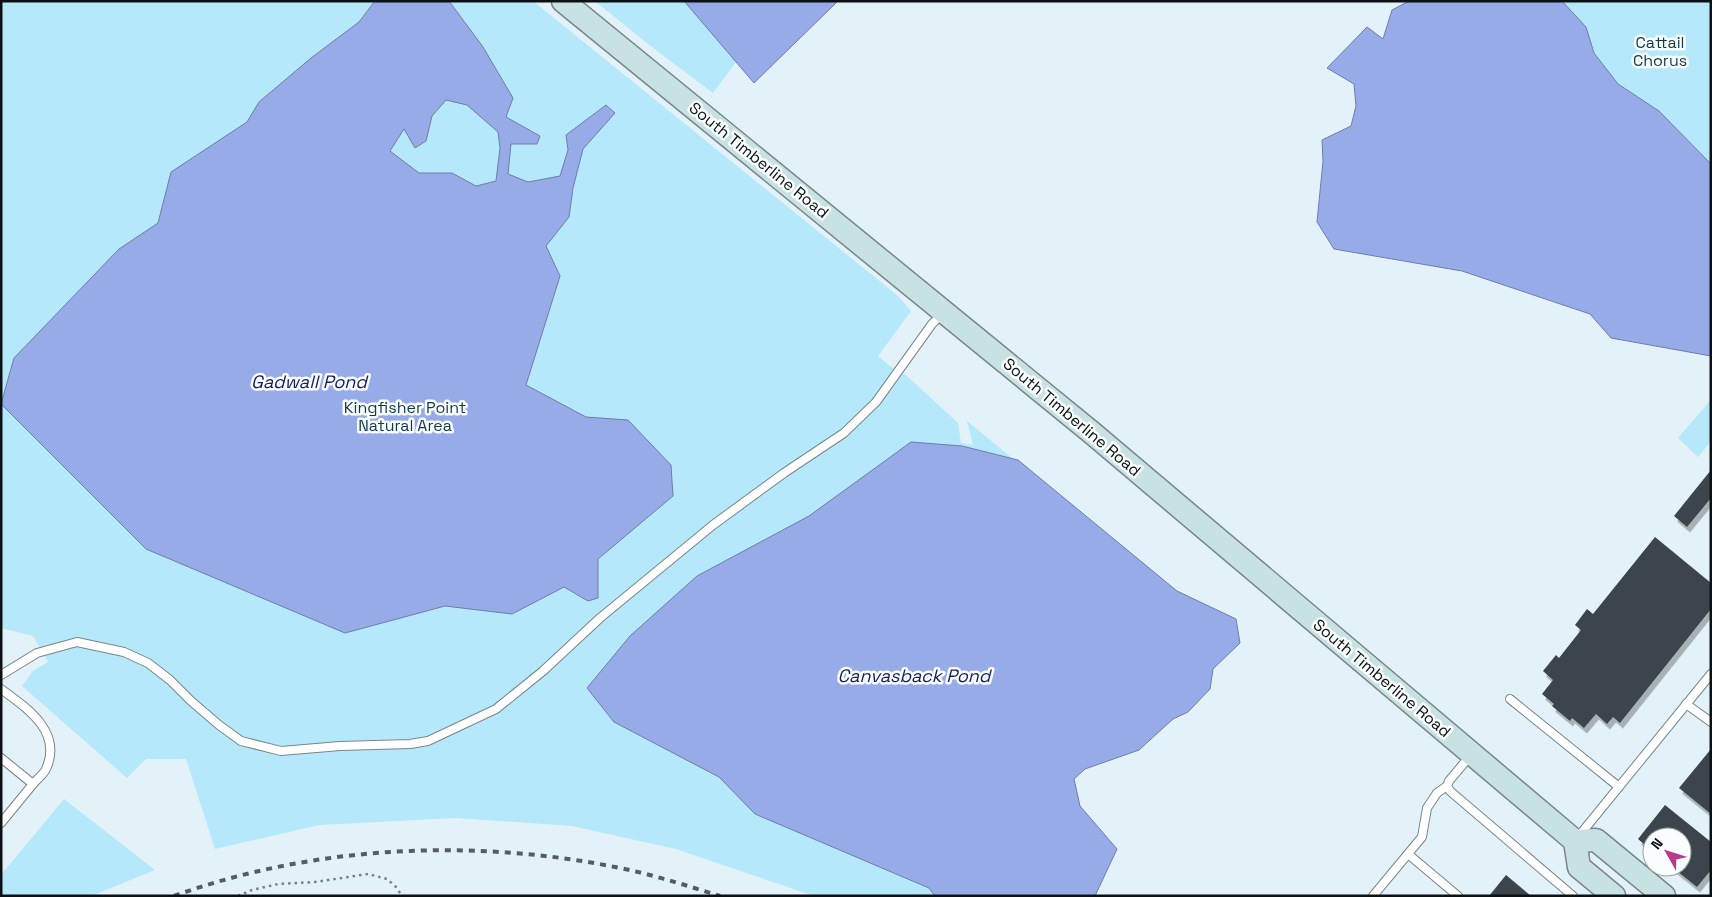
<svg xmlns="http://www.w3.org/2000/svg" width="1712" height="897" font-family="'Space Grotesk',sans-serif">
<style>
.green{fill:#b4e8fa}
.water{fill:#98abe9;stroke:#6e7da9;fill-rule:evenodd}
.building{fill:#3b444c;filter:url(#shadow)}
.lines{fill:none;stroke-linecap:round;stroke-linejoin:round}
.service-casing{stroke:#78868b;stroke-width:10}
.secondary-casing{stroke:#78868b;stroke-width:25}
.path{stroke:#778185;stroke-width:2.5;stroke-dasharray:2.5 4;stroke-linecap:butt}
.service{stroke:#fff;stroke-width:8}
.secondary{stroke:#c8e2e3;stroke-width:22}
.rail{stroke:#555d61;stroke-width:4;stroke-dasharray:6 6;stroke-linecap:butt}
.labels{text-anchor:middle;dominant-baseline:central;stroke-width:5;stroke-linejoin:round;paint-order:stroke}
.park-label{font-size:16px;fill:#133b47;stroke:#fafdfe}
.street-label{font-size:16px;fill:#0c1113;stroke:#fafdfe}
.water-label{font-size:18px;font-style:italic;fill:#161d64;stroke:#fafdfe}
</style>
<defs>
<filter id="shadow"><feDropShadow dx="3" dy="5.5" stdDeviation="0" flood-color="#0004"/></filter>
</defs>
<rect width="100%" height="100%" fill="#e3f2f8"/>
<g class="green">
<path d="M1,1H533L898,296L911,311L878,356L890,366L907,376L958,423L961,443L973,445L967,421L1212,623L1062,763L1010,896H814L676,849L572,826L456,818L319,825L215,849L186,759H146L127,778L22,686L33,671L48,662L33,636L1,628Z"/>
<path d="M595,1H684L736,62L713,93L648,44Z"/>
<path d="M1562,1H1711V164L1659,111L1618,84L1594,53L1586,27Z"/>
<path d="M1711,400V441L1698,457L1678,438Z"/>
<path d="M64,799L155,870L91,896H1V875Z"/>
</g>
<g class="water">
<path d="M375,1H449L483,47L513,98L506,117L540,136L537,144H511L508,174L528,182L560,176L568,150L566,135L606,105L615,113L583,149L573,188L569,217L546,246L560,276L526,385L586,417L628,420L671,465L673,496L598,559V598L588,601L564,587L512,614L445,606L345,633L146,549L1,404L14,358L119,249L158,223L171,172L247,122L259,102L311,58L359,22ZM446,100L467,105L498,132L500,148L496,181L476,186L452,173H419L390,151L404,129L415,148L426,141L432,116Z"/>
<path d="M684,1H838L754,83Z"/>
<path d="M1409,1H1562L1586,27L1594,53L1618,84L1659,111L1711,164V356L1611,338L1590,314L1462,271L1334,249L1317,222L1323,161L1322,140L1351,126L1356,106L1354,84L1327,68L1367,27L1383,39L1392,10Z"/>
<path d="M911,442L962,446L1018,460L1177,591L1236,619L1240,643L1213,669L1210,689L1188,712L1173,719L1139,750L1085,769L1074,779L1080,806L1117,849L1095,896H935L929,888L755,814L719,777L614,722L587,688L630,636L697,576L809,516Z"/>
</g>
<g class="building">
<path d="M1711,470V498L1687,527L1674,516Z"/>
<path d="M1655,537L1711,583V609L1620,723L1613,717L1607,724L1596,714L1584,728L1572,718L1570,721L1552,706L1554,704L1542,694L1553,680L1543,671L1556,655L1559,658L1581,630L1575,625L1587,609L1593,614Z"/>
<path d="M1711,749V814L1679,788Z"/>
<path d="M1665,805L1711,842V870L1697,887L1672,867H1682V837H1652V851L1638,839Z"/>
<path d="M1506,875L1531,896H1489Z"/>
</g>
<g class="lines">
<g class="service-casing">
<g id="service">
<path d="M1,675L37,653L77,642L124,652L148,663L170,680L191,701L219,725L241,741L281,751L340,746L410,744L428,741L496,709L543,671L600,618L713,525L784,473L844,433L876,402L932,324L942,314"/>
<path d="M1,689C27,708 63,732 46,769C44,774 37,779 33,784"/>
<path d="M1510,699L1619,787"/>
<path d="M1686,704L1711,722"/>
<path d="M1470,756L1449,781L1447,786L1450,791L1573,896"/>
<path d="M1,758L33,784L1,823"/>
<path d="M1578,837L1711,674"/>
<path d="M1408,854L1458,896"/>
<path d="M1373,896L1422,837L1427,808L1437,793L1447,786"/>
</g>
</g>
<g class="secondary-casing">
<g id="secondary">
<path d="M563,1L1091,432L1575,841L1579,867L1614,896"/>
<path d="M1575,841L1596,840L1664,896"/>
</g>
</g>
<path class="path" d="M238,896L252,890L278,884L315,882L368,874L387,879L396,887L402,896"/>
<use href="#service" class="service"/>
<use href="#secondary" class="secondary"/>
<path class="rail" d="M174,896C312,846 471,838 615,867C651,874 685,885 720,896"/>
</g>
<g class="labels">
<g class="park-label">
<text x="1660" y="42">Cattail<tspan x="1660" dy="18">Chorus</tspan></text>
<text x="405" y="407">Kingfisher Point<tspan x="405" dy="18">Natural Area</tspan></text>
</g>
<g class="street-label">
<text transform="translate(759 160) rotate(39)">South Timberline Road</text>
<text transform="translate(1072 417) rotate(40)">South Timberline Road</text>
<text transform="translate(1382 678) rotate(40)">South Timberline Road</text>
</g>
<g class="water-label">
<text x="309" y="381">Gadwall Pond</text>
<text x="914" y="675">Canvasback Pond</text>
</g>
</g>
<rect width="1712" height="897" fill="none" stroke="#0c1113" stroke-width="5"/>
<g transform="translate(1667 852) rotate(309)"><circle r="24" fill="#fafdfe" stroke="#9b9fa0"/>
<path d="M0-4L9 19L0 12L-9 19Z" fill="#b83c8c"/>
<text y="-8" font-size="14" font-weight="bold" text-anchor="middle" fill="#0c1113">N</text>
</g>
</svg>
